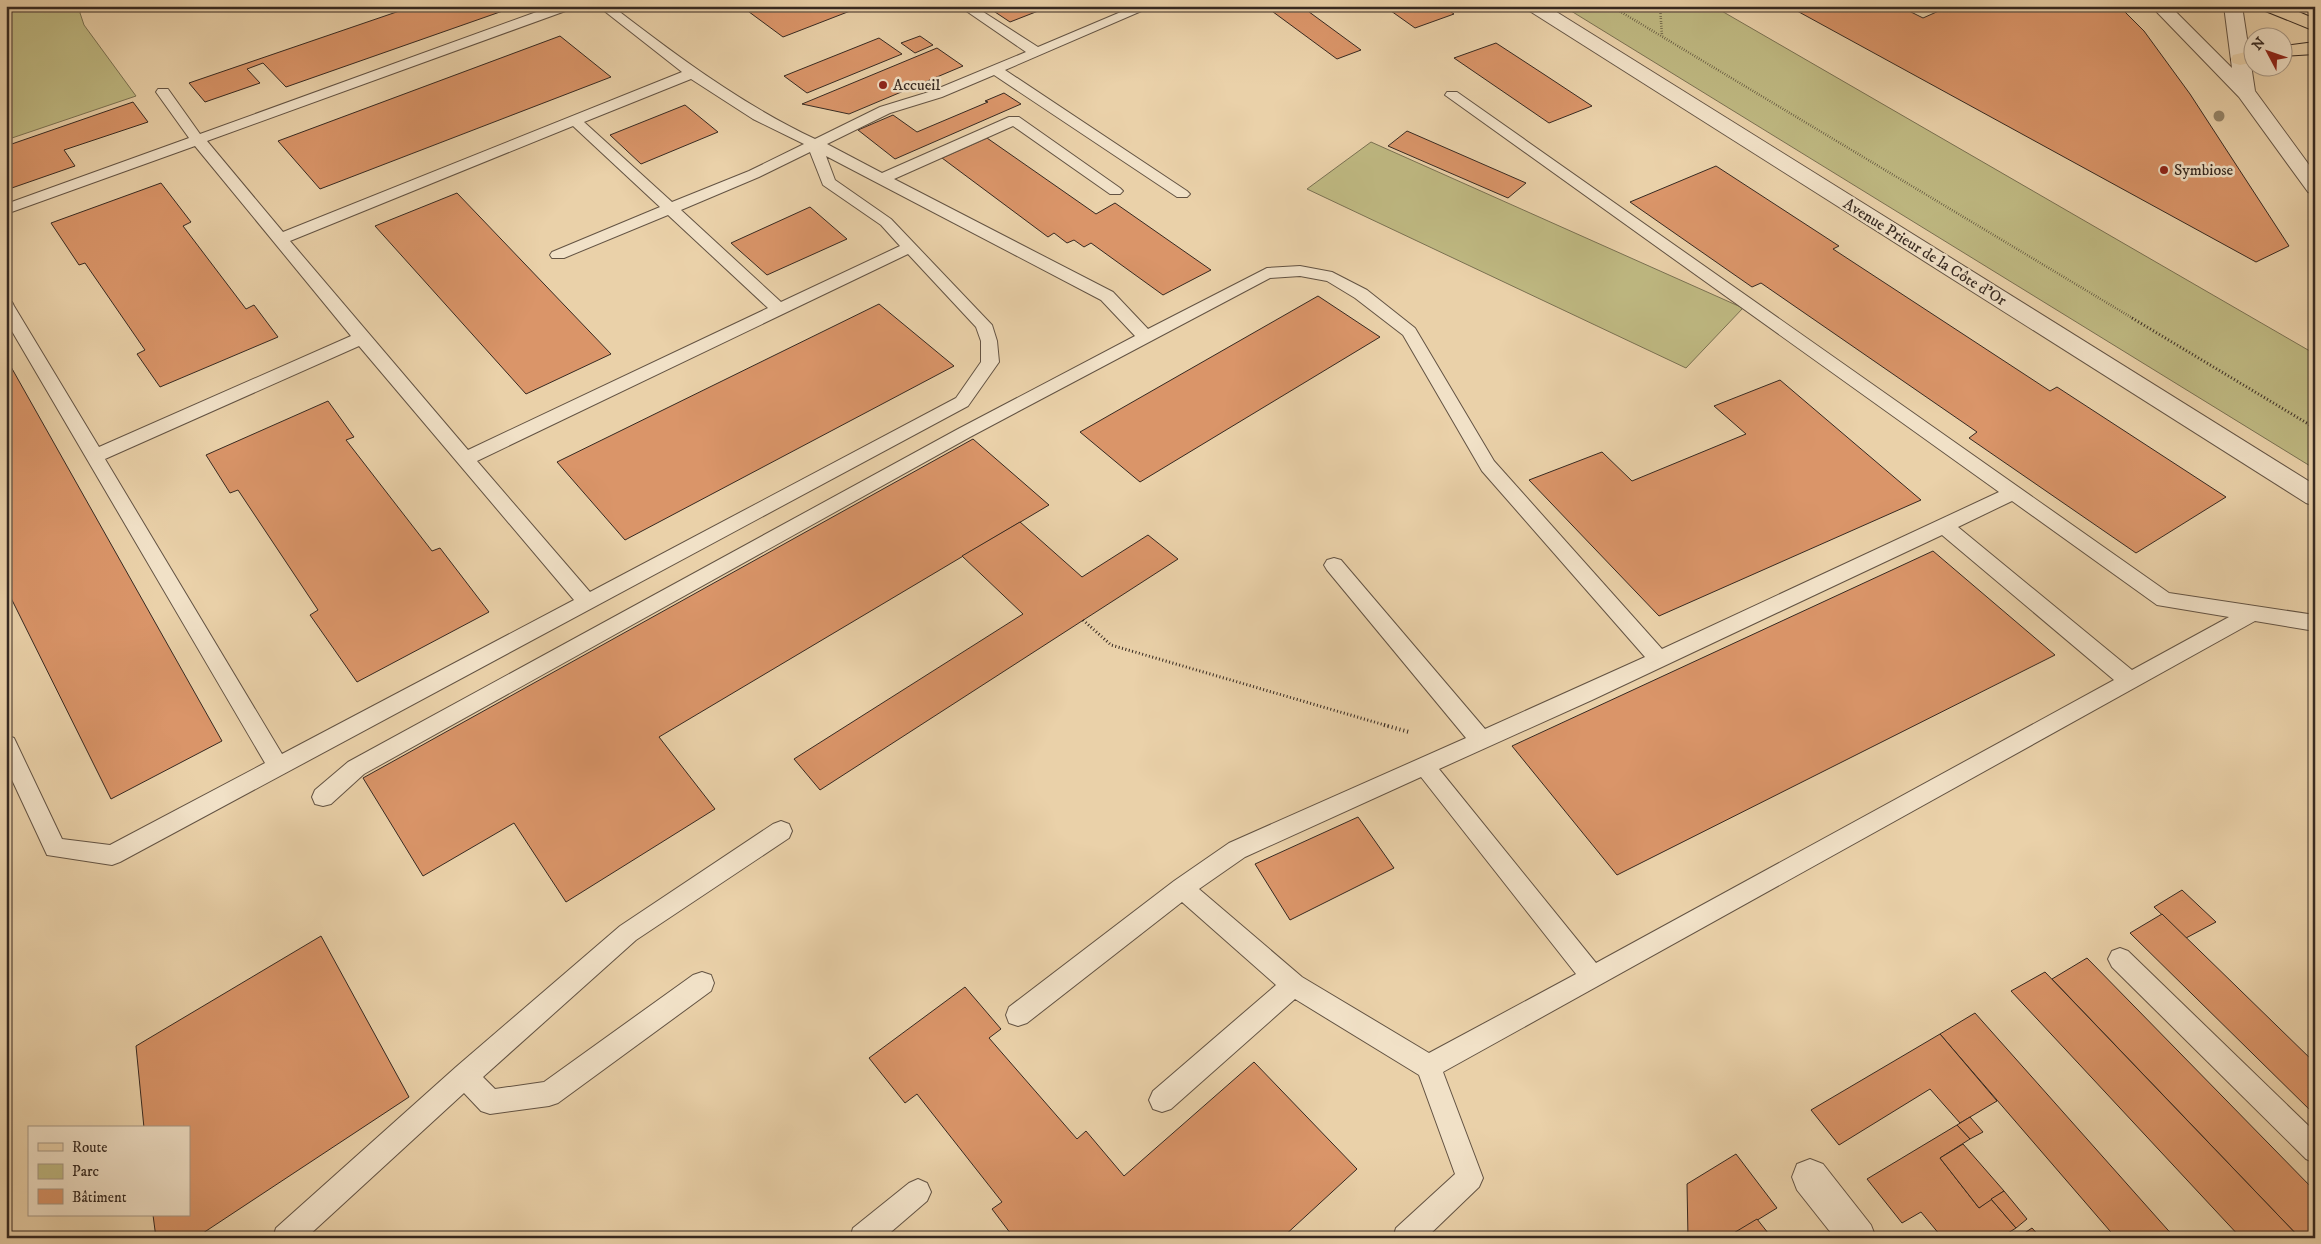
<svg xmlns="http://www.w3.org/2000/svg" width="2321" height="1244" font-family="'IM FELL DW Pica',serif">
<style>
.green{fill:#bfb982;stroke:#7a7152}
.building{fill:#da9569;stroke:#362921}
.lines{fill:none;stroke-linecap:round;stroke-linejoin:round}
.service-casing{stroke:#635343;stroke-width:2}
.minor-casing{stroke:#635343;stroke-width:2}
.tertiary-casing{stroke:#635343;stroke-width:2}
.primary-casing{stroke:#362921;stroke-width:2}
.path-far2{stroke:#362921;stroke-width:2.5;stroke-dasharray:0.5 2;stroke-linecap:butt}
.path-far1{stroke:#362921;stroke-width:3;stroke-dasharray:1 2.5;stroke-linecap:butt}
.path{stroke:#362921;stroke-width:4;stroke-dasharray:1 3;stroke-linecap:butt}
.service{fill:#f1e1c7;fill-rule:evenodd}
.minor{fill:#f1e1c7;fill-rule:evenodd}
.tertiary{fill:#f1e1c7;fill-rule:evenodd}
.primary{fill:#ead1a9;fill-rule:evenodd}
.tree{fill:#968569}
.poi-dot{fill:#8f2418;stroke:#f1e1c7;stroke-width:2}
.labels{text-anchor:middle;dominant-baseline:central;stroke-width:5;stroke-linejoin:round;paint-order:stroke}
.far-poi-label{font-size:16px;fill:#362921;stroke:#f1e1c7;text-anchor:start}
.far-street-label{font-size:16px;fill:#362921;stroke:#f1e1c7}
</style>
<rect width="100%" height="100%" fill="#ead1a9"/>
<filter id="stains"><feTurbulence type="fractalNoise" baseFrequency=".004" numOctaves="4"/><feColorMatrix values="0 0 0 0 .2 0 0 0 0 .09 0 0 0 0 .02 0 0 0 .5 -.17"/></filter>
<radialGradient id="worn" r=".72"><stop offset=".6" stop-color="#630" stop-opacity="0"/><stop offset="1" stop-color="#630" stop-opacity=".3"/></radialGradient>
<g class="green">
<path d="M6,6H81L80,13L84,25L136,96L6,140Z"/>
<path d="M1563,6H1713L2315,354V469Z"/>
<path d="M1371,142L1743,308L1686,368L1307,189Z"/>
</g>
<g class="building">
<path d="M414,6H517L286,87L263,63L247,69L260,83L205,102L189,83Z"/>
<path d="M741,6H863L783,37Z"/>
<path d="M986,6H1051L1010,22Z"/>
<path d="M1265,6H1301L1361,50L1337,59Z"/>
<path d="M1384,6H1442L1454,14L1415,28Z"/>
<path d="M1788,6H1899L1923,18L1950,6H2119L2144,31L2190,94L2289,246L2256,262Z"/>
<path d="M560,36L611,77L320,189L278,141Z"/>
<path d="M920,36L933,45L915,53L901,43Z"/>
<path d="M879,38L902,54L807,93L784,76Z"/>
<path d="M1496,43L1545,75L1592,106L1549,123L1454,58Z"/>
<path d="M937,48L963,66L849,114L802,104Z"/>
<path d="M1004,93L1021,104L895,159L858,130L893,115L917,132L988,102L985,101Z"/>
<path d="M133,102L148,122L64,150L75,166L6,190V146Z"/>
<path d="M685,105L718,132L641,164L610,135Z"/>
<path d="M1407,131L1526,183L1508,198L1388,146Z"/>
<path d="M987,138L1096,214L1115,203L1211,270L1163,295L1091,243L1084,247L1074,240L1067,243L1054,233L1048,237L942,158Z"/>
<path d="M1716,166L1839,246L1833,249L2050,391L2057,387L2226,497L2136,553L1969,438L1977,432L1761,283L1752,287L1630,202Z"/>
<path d="M161,183L191,222L183,226L246,309L254,305L278,337L160,387L137,354L145,350L85,263L79,265L51,223Z"/>
<path d="M457,193L611,354L526,394L375,226Z"/>
<path d="M810,207L847,239L767,275L731,243Z"/>
<path d="M1318,296L1380,337L1140,482L1080,432Z"/>
<path d="M879,304L954,366L625,540L557,462Z"/>
<path d="M6,358L222,741L111,799L6,588Z"/>
<path d="M1780,380L1921,500L1659,616L1529,480L1602,452L1632,481L1746,434L1714,406Z"/>
<path d="M328,401L354,437L346,440L432,551L440,548L489,612L357,682L310,615L318,610L238,490L230,493L206,455Z"/>
<path d="M973,439L1049,505L659,737L715,809L566,902L514,823L423,876L363,778Z"/>
<path d="M1020,522L1082,577L1148,535L1178,559L820,790L794,759L1023,614L962,556Z"/>
<path d="M1933,551L2055,655L1617,875L1512,746Z"/>
<path d="M1358,817L1394,868L1290,920L1255,864Z"/>
<path d="M2182,890L2216,922L2186,938L2154,907Z"/>
<path d="M2162,914L2315,1063V1115L2130,933Z"/>
<path d="M321,936L409,1097L200,1235L195,1238H156L153,1215H189V1128H144L136,1046Z"/>
<path d="M2087,958L2315,1191V1238H2300L2052,979Z"/>
<path d="M2045,972L2300,1238H2241L2011,991Z"/>
<path d="M965,987L1001,1029L989,1038L1077,1139L1086,1131L1124,1176L1254,1062L1357,1169L1282,1238H1014L992,1209L1002,1202L917,1094L905,1103L869,1058Z"/>
<path d="M1975,1013L2175,1238H2116L1940,1034Z"/>
<path d="M1940,1034L1997,1101L1960,1123L1930,1089L1839,1145L1811,1110Z"/>
<path d="M1970,1117L1983,1132L1970,1139L1957,1125Z"/>
<path d="M1957,1125L1970,1139L1940,1158L1979,1208L1991,1199L2016,1228L2000,1238H1935L1940,1235L1921,1212L1902,1223L1867,1179Z"/>
<path d="M1963,1144L2004,1191L1979,1208L1940,1158Z"/>
<path d="M1736,1154L1777,1208L1728,1238H1688L1687,1184Z"/>
<path d="M2004,1191L2027,1219L2016,1228L1991,1199Z"/>
<path d="M1757,1219L1772,1238L1727,1237Z"/>
<path d="M2032,1228L2041,1238H2017Z"/>
</g>
<g class="lines">
<g class="service-casing">
<g id="service">
<path d="M553,6H572L571,9L207,141L283,232L682,72L598,6H612C677,56 741,104 815,139L880,107L932,91L1026,52L959,6H974L1038,47L1135,6H1153L1005,70L1187,191L1190,194L1187,197H1177L994,75L942,97L890,113L827,144L882,173L1009,117H1019L1120,188L1123,191L1120,194H1110L1013,126L894,179L1113,292L1148,329L1267,268L1300,266L1332,272L1367,290L1415,328L1494,461L1662,649L1999,492L1445,95L1447,92H1457L2169,593L2315,615V631L2255,621L1443,1072L1483,1178L1479,1187L1426,1238H1393L1396,1228L1455,1174L1419,1075L1295,999L1171,1109L1162,1112L1153,1109L1149,1100L1153,1091L1276,985L1182,902L1027,1023L1018,1026L1009,1023L1006,1015L1009,1007L1174,881L1229,843L1466,738L1327,570L1324,565L1327,560L1334,558L1341,560L1485,729L1645,657L1482,471L1403,335L1355,298L1327,281L1300,276L1270,278L970,437L364,774L331,804L323,806L315,804L312,797L315,790L348,762L958,429L1135,336L1101,300L826,156L835,180L891,219L992,325L997,341L999,362L968,406L120,862L112,865L47,855L6,767V735L14,738L62,839L110,845L265,763L6,321V301L12,302L14,306L99,447L351,336L195,146L6,214V204L189,138L156,92L158,89H168L200,134ZM691,79L753,119L804,144L749,171L672,202L584,122ZM573,126L660,207L552,252L550,255L552,258H564L668,215L768,308L468,450L290,241ZM810,152L823,185L881,225L900,246L781,302L681,210L759,177ZM908,254L976,327L981,341V362L956,398L590,592L477,461ZM359,346L574,600L282,754L105,459ZM2012,501L2157,605L2229,617L2132,670L1958,527ZM1942,535L2114,680L1596,963L1439,769L1592,700ZM1421,777L1576,974L1429,1053L1302,977L1199,889L1245,857Z"/>
<path d="M781,821L789,824L792,831L789,838L636,940L483,1077L495,1089L544,1082L693,975L702,972L711,975L714,983L711,991L558,1103L549,1106L490,1114L481,1111L464,1093L306,1238H273L276,1228L456,1067L620,926L773,824Z"/>
<path d="M2120,948L2128,951L2315,1132V1163L2306,1159L2112,967L2108,959L2112,951Z"/>
<path d="M918,1179L927,1183L931,1192L927,1201L884,1238H850L853,1228L909,1183Z"/>
</g>
</g>
<g class="minor-casing">
<g id="minor">
<path d="M1525,6H1547L2315,485V506L2306,503L1528,10Z"/>
<path d="M1810,1159L1823,1164L1871,1225L1876,1238H1835L1797,1190L1792,1177L1797,1164Z"/>
</g>
</g>
<g class="tertiary-casing">
<path id="tertiary" d="M2151,6H2170L2232,68L2224,6H2242L2255,91L2315,173V194L2308,192L2239,97Z"/>
</g>
<g class="primary-casing">
<g id="primary">
<path d="M2260,6H2285L2315,19V31L2263,10Z"/>
<path d="M2315,42V54L2284,56V46Z"/>
<path d="M2254,50V62L2240,65L2233,63L2231,59L2233,55Z"/>
</g>
</g>
<g class="path-far2">
<path d="M1611,6L2134,319"/>
<path d="M1660,6L1662,36"/>
</g>
<g class="path-far1">
<path d="M2132,318L2315,428"/>
<path d="M1083,620L1111,645L1388,726"/>
</g>
<path class="path" d="M1384,725L1409,732"/>
<use href="#service" class="service"/>
<use href="#minor" class="minor"/>
<use href="#tertiary" class="tertiary"/>
<use href="#primary" class="primary"/>
</g>
<circle class="tree" cx="2219" cy="116" r="5.5"/>
<g class="poi-dot">
<circle cx="883" cy="85" r="5"/>
<circle cx="2164" cy="170" r="5"/>
</g>
<g class="labels">
<g class="far-poi-label">
<text x="893" y="85">Accueil</text>
<text x="2174" y="170">Symbiose</text>
</g>
<g class="far-street-label">
<text transform="translate(1925 252) rotate(32)">Avenue Prieur de la Côte d'Or</text>
</g>
</g>
<rect width="2321" height="1244" fill="none" stroke="#ead1a9" stroke-width="25"/>
<rect x="8" y="8" width="2306" height="1229" fill="none" stroke="#362921" stroke-width="2.5"/>
<rect x="12" y="12" width="2296" height="1219" fill="none" stroke="#362921"/>
<rect x="28" y="1126" width="162" height="90" fill="#f1e1c7" stroke="#a69785"/>
<rect x="38" y="1143" width="25" height="8" fill="#ead1a9" stroke="#a69785"/>
<text x="72" y="1152" font-size="15" fill="#362921">Route</text>
<rect x="38" y="1164" width="25" height="15" fill="#bfb982" stroke="#a69785"/>
<text x="72" y="1176" font-size="15" fill="#362921">Parc</text>
<rect x="38" y="1189" width="25" height="15" fill="#da9569" stroke="#a69785"/>
<text x="72" y="1202" font-size="15" fill="#362921">Bâtiment</text>
<g transform="translate(2268 52) rotate(311)"><circle r="24" fill="#f1e1c7" stroke="#a69785"/>
<path d="M0-4L9 19L0 12L-9 19Z" fill="#8f2418"/>
<text y="-8" font-size="14" font-weight="bold" text-anchor="middle" fill="#362921">N</text>
</g>
<rect width="100%" height="100%" filter="url(#stains)"/>
<rect width="100%" height="100%" fill="url(#worn)"/>
</svg>
